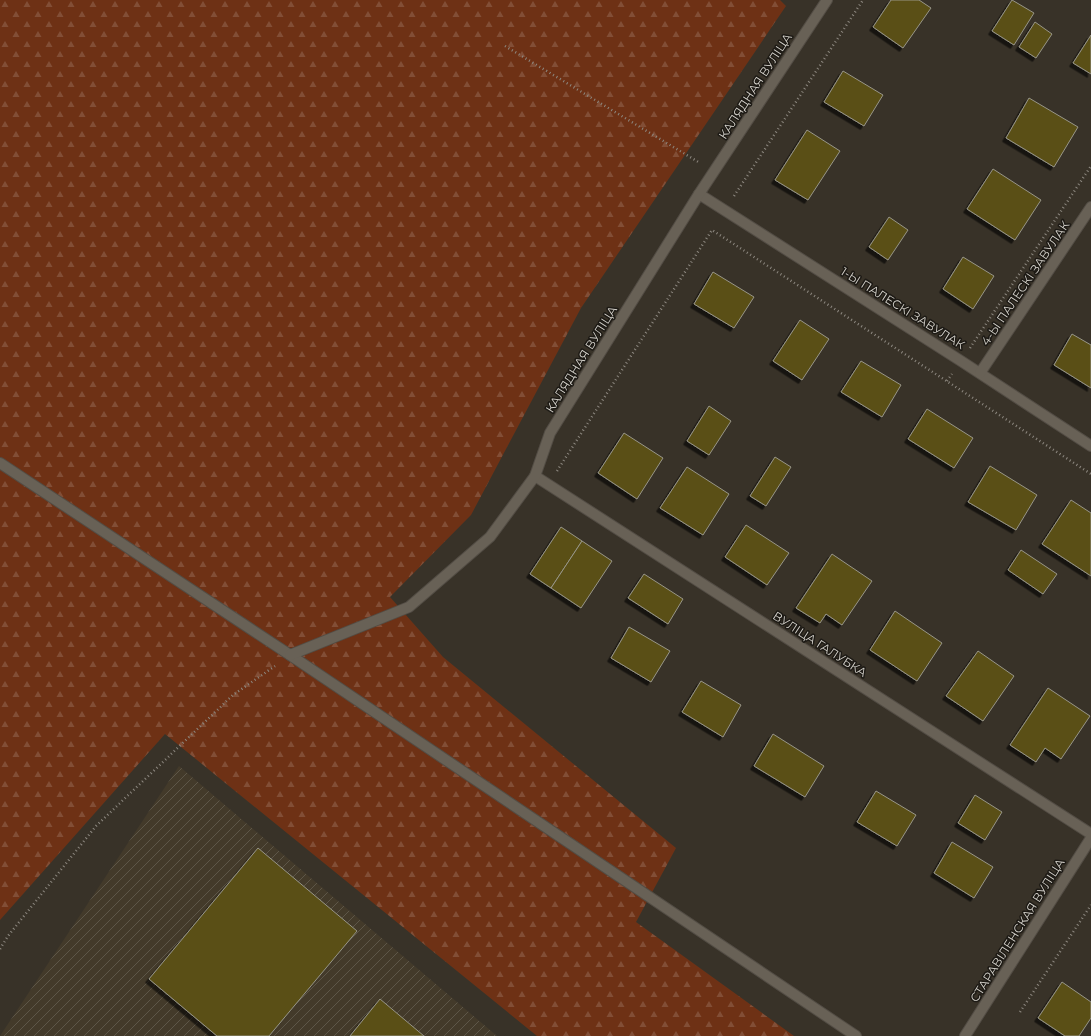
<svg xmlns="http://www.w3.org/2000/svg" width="1091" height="1036" font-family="Montserrat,sans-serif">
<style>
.industrial{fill:url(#industrial-furrows)}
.forest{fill:url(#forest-firs)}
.building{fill:#5a4f15;stroke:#979588;filter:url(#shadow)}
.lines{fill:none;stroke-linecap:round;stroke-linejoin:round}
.street-casing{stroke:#534d45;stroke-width:12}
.path{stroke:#8e8981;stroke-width:2.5;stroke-dasharray:1 3;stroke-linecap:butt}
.street{stroke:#686156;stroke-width:10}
.labels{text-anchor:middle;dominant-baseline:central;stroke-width:3;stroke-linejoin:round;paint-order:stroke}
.street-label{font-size:12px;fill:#d7d4cd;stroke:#1d1a15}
</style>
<defs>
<pattern id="industrial-furrows" width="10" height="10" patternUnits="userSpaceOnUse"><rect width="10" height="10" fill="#433a2a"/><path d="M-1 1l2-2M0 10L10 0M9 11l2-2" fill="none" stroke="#5d5648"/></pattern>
<pattern id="forest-firs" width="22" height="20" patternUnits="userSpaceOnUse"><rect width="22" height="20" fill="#6e3115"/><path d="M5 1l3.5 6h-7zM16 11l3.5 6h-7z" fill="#824e36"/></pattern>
<filter id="shadow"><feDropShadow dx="-3.5" dy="3.5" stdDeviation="0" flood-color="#0009"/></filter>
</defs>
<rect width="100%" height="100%" fill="#383228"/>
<path class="industrial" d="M179,766L497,1036H0Z"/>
<path class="forest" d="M0,0H780L786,6L581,308L471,515L390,597L443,657L676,848L636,922L794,1036H537L165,734L0,920Z"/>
<g class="building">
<path d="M891,0H919L931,8L903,48L873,27Z"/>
<path d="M1012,0L1034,13L1014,45L992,31Z"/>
<path d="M1035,22L1052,34L1036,58L1019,47Z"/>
<path d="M1091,35V74L1073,63Z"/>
<path d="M843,71L883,95L864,126L824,102Z"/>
<path d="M1029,98L1078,127L1054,167L1006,138Z"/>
<path d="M807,130L840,151L808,200L775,180Z"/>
<path d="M993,169L1041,200L1015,240L967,209Z"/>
<path d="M889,217L908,230L888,260L869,247Z"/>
<path d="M963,257L994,276L973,309L943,289Z"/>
<path d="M713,272L754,297L734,328L694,304Z"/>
<path d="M800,320L829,339L802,380L773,361Z"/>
<path d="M1072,334L1091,345V388L1054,365Z"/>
<path d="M861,361L901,385L882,417L841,392Z"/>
<path d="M709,406L731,421L709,455L687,441Z"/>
<path d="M927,409L973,438L954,468L908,439Z"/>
<path d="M624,433L663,458L637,499L598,473Z"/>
<path d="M775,457L791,467L766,506L750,496Z"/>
<path d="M990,466L1037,495L1016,530L968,502Z"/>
<path d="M687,467L729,494L703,535L660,508Z"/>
<path d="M1071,500L1091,513V576L1042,544Z"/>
<path d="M746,525L789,553L767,585L725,557Z"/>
<path d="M561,527L582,541L551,588L530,574Z"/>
<path d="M582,541L612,561L581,608L551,588Z"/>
<path d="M1021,550L1057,574L1043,594L1008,570Z"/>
<path d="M832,554L872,581L842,625L826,614L820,623L796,608Z"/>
<path d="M644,574L683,599L668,624L628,598Z"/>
<path d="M895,611L942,643L917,681L870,650Z"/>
<path d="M629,627L670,651L651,682L611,658Z"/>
<path d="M978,651L1014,676L983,721L946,696Z"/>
<path d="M701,681L741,705L723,737L682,712Z"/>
<path d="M1048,688L1090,716L1061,759L1045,748L1036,762L1010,745Z"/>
<path d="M773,734L824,766L805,797L754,766Z"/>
<path d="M876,791L916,815L897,846L857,822Z"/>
<path d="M975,795L1002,812L985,840L958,823Z"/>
<path d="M952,842L993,867L974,898L934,873Z"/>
<path d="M258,848L357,931L269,1036H217L149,979Z"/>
<path d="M1062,982L1091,1002V1018L1079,1036H1065L1038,1018Z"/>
<path d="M380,999L424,1036H350Z"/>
</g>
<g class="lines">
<g class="street-casing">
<g id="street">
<path d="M699,194L961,361L1091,446"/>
<path d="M980,373L1091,207"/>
<path d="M0,463L290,655L856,1036"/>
<path d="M535,476L1091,834"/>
<path d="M290,655L409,607L490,537L535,476L550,433L699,194L827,0"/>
<path d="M965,1036L1091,838"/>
</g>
</g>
<g class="path">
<path d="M505,46L700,163"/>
<path d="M734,196L863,0"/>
<path d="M970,348L1091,166"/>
<path d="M947,381L952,374"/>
<path d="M557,471L712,230L1091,474"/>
<path d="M0,949L8,936L96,826L233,695L275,666"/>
<path d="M1020,1012L1091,905"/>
</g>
<use href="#street" class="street"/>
</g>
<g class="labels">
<g class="street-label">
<text transform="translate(755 86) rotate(-57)">КАЛЯДНАЯ ВУЛІЦА</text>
<text transform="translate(1025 283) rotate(-56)">4-Ы ПАЛЕСКІ ЗАВУЛАК</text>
<text transform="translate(903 308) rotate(32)">1-Ы ПАЛЕСКІ ЗАВУЛАК</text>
<text transform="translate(581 359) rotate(-58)">КАЛЯДНАЯ ВУЛІЦА</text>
<text transform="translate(820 644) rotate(33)">ВУЛІЦА ГАЛУБКА</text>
<text transform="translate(1017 930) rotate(-58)">СТАРАВІЛЕНСКАЯ ВУЛІЦА</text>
</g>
</g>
</svg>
